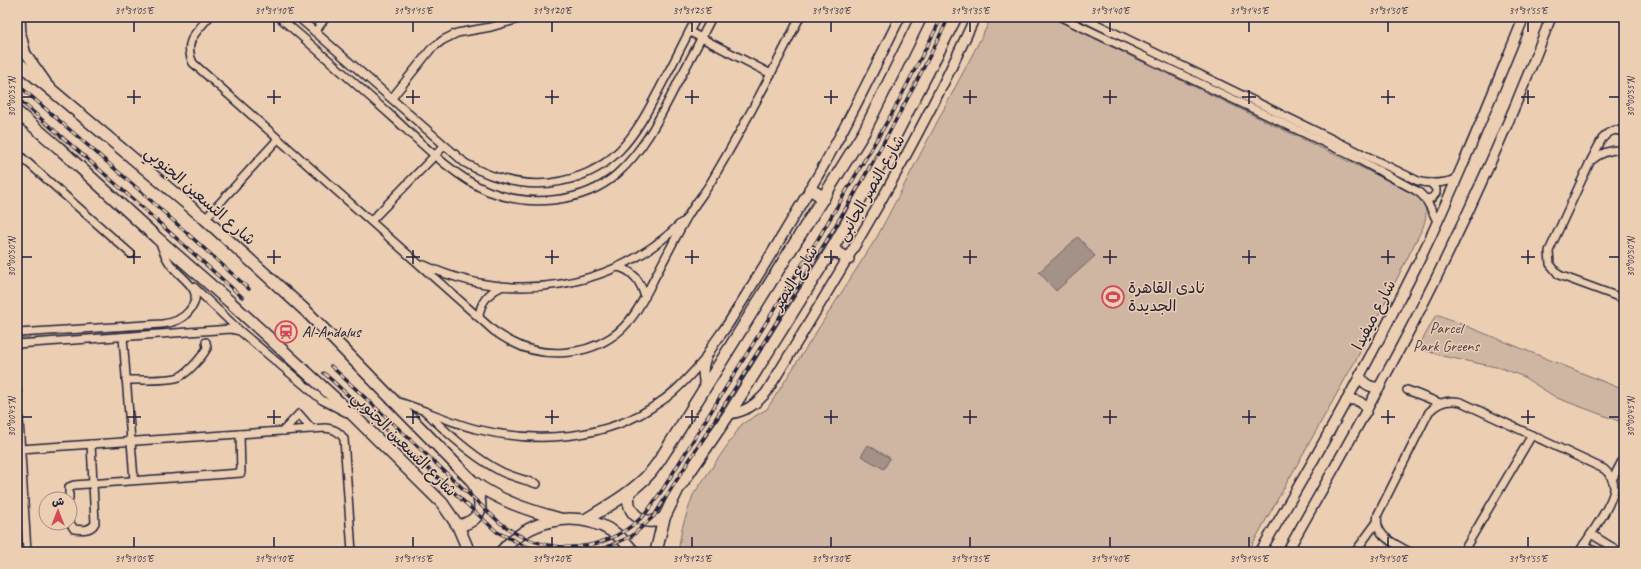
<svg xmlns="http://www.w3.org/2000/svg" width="1641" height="569" font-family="Caveat,'Playpen Sans Arabic',sans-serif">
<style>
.green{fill:#cfb6a2;stroke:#786c6e}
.water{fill:#a49188;stroke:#706569}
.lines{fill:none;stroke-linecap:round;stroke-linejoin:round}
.street-casing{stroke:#22223b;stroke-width:10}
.secondary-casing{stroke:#22223b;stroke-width:12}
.primary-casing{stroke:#22223b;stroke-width:14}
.street{stroke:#eccfb3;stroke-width:7}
.secondary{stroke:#eccfb3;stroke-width:9}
.primary{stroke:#eccfb3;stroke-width:11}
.rail-casing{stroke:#22223b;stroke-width:3.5}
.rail{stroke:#eccfb3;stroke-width:2;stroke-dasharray:6;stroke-linecap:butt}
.ticks{fill:none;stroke:#22223b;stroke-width:1.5}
.labels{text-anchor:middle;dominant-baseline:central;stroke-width:3;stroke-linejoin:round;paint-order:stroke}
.street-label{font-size:16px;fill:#22223b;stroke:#eccfb3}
.poi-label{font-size:16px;fill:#22223b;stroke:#eccfb3;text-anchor:start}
.park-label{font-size:16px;fill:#454050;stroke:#eccfb3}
.neatline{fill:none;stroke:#22223b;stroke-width:1.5}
.ticks-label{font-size:10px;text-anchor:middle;fill:#22223b}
</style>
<rect width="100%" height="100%" fill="#eccfb3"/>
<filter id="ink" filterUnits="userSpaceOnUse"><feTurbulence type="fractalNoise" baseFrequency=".025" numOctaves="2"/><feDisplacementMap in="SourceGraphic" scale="8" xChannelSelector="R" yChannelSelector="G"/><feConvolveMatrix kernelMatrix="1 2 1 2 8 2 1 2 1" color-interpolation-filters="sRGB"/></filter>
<g filter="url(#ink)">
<g class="green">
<path d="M992,17H1050L1416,194C1427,203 1428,214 1423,227L1358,356L1248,552H678L682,528L693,495L742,424L767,409L877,237Z"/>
<path d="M1436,315H1439L1624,390V423L1557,398L1522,376L1501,368L1442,356L1418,348Z"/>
</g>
<g class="water">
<path d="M1078,237L1095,256L1056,291L1039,272Z"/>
<path d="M868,445L890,458L884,469L861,456Z"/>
</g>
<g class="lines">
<g class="street-casing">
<g id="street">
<path d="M21,17L22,34L27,55"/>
<path d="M209,17C196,33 183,41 193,63L494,331C500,335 506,339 512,342C541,358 582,356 610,338C633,324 644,298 656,275C666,257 675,238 686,219C693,206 703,195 711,182C743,128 772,73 800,17"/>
<path d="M279,17C319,51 358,86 397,121C422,144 456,178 488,191C528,207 583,204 617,174C645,149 661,115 678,82C690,60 701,39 712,17"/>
<path d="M298,17L465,163C491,178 520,186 550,183C614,175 635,136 662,84C674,62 685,39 697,17"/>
<path d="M1061,17L1352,156L1415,190C1427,196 1431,210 1437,221"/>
<path d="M1082,17L1418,181C1431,185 1444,183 1457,179"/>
<path d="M315,32L326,17"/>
<path d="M690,32L771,74"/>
<path d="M392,98L431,49L443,40L457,33L491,27L526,17"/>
<path d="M1624,132L1615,130L1608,133L1602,139L1590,162L1549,251L1550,264L1559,275L1624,299"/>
<path d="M17,153L131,254"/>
<path d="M1592,160C1601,153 1612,149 1624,150"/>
<path d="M1425,199L1432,198L1436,193V189L1431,183"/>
<path d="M205,219L278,139"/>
<path d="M371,221L444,146"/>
<path d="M424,265C511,305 613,290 681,223"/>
<path d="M618,267C633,270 641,283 645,297"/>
<path d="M194,287L240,331"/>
<path d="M479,317C480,303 488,293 501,287"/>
<path d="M17,333L162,324C173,323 182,320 189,311C207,290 182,280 171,265C166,259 163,251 160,243"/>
<path d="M123,337L134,480"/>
<path d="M17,344L231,329L240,331L322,400L345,412"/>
<path d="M126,380C138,380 169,381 179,377C188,373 202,357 207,348L206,342"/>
<path d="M17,388L27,552"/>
<path d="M1407,390L1440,403"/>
<path d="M396,401C423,409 449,422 476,429C536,444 608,440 660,402C677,391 690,375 704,360"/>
<path d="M427,413C449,435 474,458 502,472C513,477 525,480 537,484"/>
<path d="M283,431L299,414L312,429"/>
<path d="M20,449L325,428C334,429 339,431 344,439L352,552"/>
<path d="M1612,480L1624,457"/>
<path d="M69,499V487L74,485L241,473L240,434"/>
<path d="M70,523L74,529C82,530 91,531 95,523L91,444"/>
<path d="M1591,534L1620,552"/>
<path d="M1584,544L1596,552"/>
<path d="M1355,552L1377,522"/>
<path d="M1410,552C1394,543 1373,536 1378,514L1429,412C1438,402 1448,399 1461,402L1604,469C1610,474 1614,480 1614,488C1614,503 1588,538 1579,552"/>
<path d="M1463,552L1532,435"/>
</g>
</g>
<g class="secondary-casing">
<g id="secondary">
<path d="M17,47L27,55L46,82"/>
<path d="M1360,375C1363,384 1370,388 1380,387"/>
<path d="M706,386C695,360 717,342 730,321C758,276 786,230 813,184C845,130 872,73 900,17"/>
<path d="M1346,401C1355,398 1363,401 1367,411"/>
<path d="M729,414C745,412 755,405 766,393C841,271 916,148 975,17"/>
<path d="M1260,552C1317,457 1370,360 1419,261C1458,181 1490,99 1524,17"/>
<path d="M1287,552C1333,470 1380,389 1422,306C1470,212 1513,115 1551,17"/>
</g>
</g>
<g class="primary-casing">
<g id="primary">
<path d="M17,62L48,87L205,219L307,312L472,481C499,501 528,510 560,519"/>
<path d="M17,112L59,148L157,238L230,302L353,415L442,503L458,526L469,552"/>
<path d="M810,189L824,198"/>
<path d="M832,249L848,259"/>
<path d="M629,493C625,514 645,528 664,518"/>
<path d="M585,520C608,506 632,493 650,473C658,464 664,453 670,444L864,132L921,17"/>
<path d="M458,526C484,520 484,504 473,483"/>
<path d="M501,552C528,520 574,508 612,531C621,537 627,544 634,552"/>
<path d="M656,552L664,518L678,489L729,414L832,249L889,148L956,17"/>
</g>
</g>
<use href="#street" class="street"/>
<use href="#secondary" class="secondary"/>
<use href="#primary" class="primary"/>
<g class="rail-casing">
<g id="rail">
<path d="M17,84L137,188L249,289"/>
<path d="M17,98L99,169L242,297"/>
<path d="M331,366L499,522C507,527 514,534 523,537C565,556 612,548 645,514C651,507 657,497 663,489L818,239L894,110L942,17"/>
<path d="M324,373L497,532L525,546L544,552"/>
<path d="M591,552L600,550L632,536L654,516C757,352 865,191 949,17"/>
</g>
</g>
<use href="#rail" class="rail"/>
</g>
</g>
<path class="ticks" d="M134,22V32M274,22V32M413,22V32M552,22V32M692,22V32M831,22V32M970,22V32M1110,22V32M1249,22V32M1388,22V32M1528,22V32M134,90V104M274,90V104M413,90V104M552,90V104M692,90V104M831,90V104M970,90V104M1110,90V104M1249,90V104M1388,90V104M1528,90V104M22,97H32M127,97H141M267,97H281M406,97H420M545,97H559M685,97H699M824,97H838M963,97H977M1103,97H1117M1242,97H1256M1381,97H1395M1521,97H1535M1609,97H1619M134,250V264M274,250V264M413,250V264M552,250V264M692,250V264M831,250V264M970,250V264M1110,250V264M1249,250V264M1388,250V264M1528,250V264M22,257H32M127,257H141M267,257H281M406,257H420M545,257H559M685,257H699M824,257H838M963,257H977M1103,257H1117M1242,257H1256M1381,257H1395M1521,257H1535M1609,257H1619M134,410V424M274,410V424M413,410V424M552,410V424M692,410V424M831,410V424M970,410V424M1110,410V424M1249,410V424M1388,410V424M1528,410V424M22,417H32M127,417H141M267,417H281M406,417H420M545,417H559M685,417H699M824,417H838M963,417H977M1103,417H1117M1242,417H1256M1381,417H1395M1521,417H1535M1609,417H1619M134,537V547M274,537V547M413,537V547M552,537V547M692,537V547M831,537V547M970,537V547M1110,537V547M1249,537V547M1388,537V547M1528,537V547"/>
<defs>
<g id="stadium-ring" transform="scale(1.15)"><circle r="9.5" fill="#eccfb3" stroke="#d1495b" stroke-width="1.5"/><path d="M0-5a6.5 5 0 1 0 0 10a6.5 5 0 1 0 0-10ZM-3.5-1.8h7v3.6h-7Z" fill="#d1495b"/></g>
<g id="station-ring" transform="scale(1.15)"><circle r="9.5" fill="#eccfb3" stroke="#d1495b" stroke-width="1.5"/><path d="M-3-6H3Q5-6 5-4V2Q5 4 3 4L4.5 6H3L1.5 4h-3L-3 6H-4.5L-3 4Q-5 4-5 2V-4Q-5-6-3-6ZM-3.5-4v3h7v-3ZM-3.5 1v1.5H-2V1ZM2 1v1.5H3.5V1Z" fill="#d1495b"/></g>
</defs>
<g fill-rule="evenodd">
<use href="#stadium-ring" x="1113" y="297"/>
<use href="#station-ring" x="286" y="332"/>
</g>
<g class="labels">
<g class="street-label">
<text transform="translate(871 188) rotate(-60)">شارع النصر الجانبى</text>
<text transform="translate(200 196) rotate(41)">شارع التسعين الجنوبي</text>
<text transform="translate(795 278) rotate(-58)">شارع النصر</text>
<text transform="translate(1374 315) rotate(-63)">شارع ميفيدا</text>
<text transform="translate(404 444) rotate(45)">شارع التسعين الجنوبي</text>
</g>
<g class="poi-label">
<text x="1128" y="288">نادى القاهرة<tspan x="1128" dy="18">الجديدة</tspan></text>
<text x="302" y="332">Al-Andalus</text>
</g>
<g class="park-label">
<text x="1446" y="328">Parcel<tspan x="1446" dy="18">Park Greens</tspan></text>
</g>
</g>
<rect width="1641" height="569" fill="none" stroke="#eccfb3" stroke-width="44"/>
<g transform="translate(58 511)"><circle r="19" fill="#eccfb3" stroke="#9b8a83"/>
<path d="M0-3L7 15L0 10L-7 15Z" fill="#d1495b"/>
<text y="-6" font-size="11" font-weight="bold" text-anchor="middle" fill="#22223b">ش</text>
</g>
<rect x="22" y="22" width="1597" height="525" class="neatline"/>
<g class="ticks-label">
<text x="134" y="14">31°31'05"E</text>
<text x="274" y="14">31°31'10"E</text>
<text x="413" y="14">31°31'15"E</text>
<text x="552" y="14">31°31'20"E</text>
<text x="692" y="14">31°31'25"E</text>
<text x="831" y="14">31°31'30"E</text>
<text x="970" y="14">31°31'35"E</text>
<text x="1110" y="14">31°31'40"E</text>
<text x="1249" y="14">31°31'45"E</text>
<text x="1388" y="14">31°31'50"E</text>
<text x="1528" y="14">31°31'55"E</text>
<text transform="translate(11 97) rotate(-90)" y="4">30°00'55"N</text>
<text transform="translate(1630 97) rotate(-90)" y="4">30°00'55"N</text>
<text transform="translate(11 257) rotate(-90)" y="4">30°00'50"N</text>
<text transform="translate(1630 257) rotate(-90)" y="4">30°00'50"N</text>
<text transform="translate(11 417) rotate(-90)" y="4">30°00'45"N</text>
<text transform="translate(1630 417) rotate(-90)" y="4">30°00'45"N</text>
<text x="134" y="562">31°31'05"E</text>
<text x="274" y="562">31°31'10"E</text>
<text x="413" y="562">31°31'15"E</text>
<text x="552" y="562">31°31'20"E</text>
<text x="692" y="562">31°31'25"E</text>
<text x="831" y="562">31°31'30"E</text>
<text x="970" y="562">31°31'35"E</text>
<text x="1110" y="562">31°31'40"E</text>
<text x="1249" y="562">31°31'45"E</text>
<text x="1388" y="562">31°31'50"E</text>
<text x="1528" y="562">31°31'55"E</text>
</g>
</svg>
